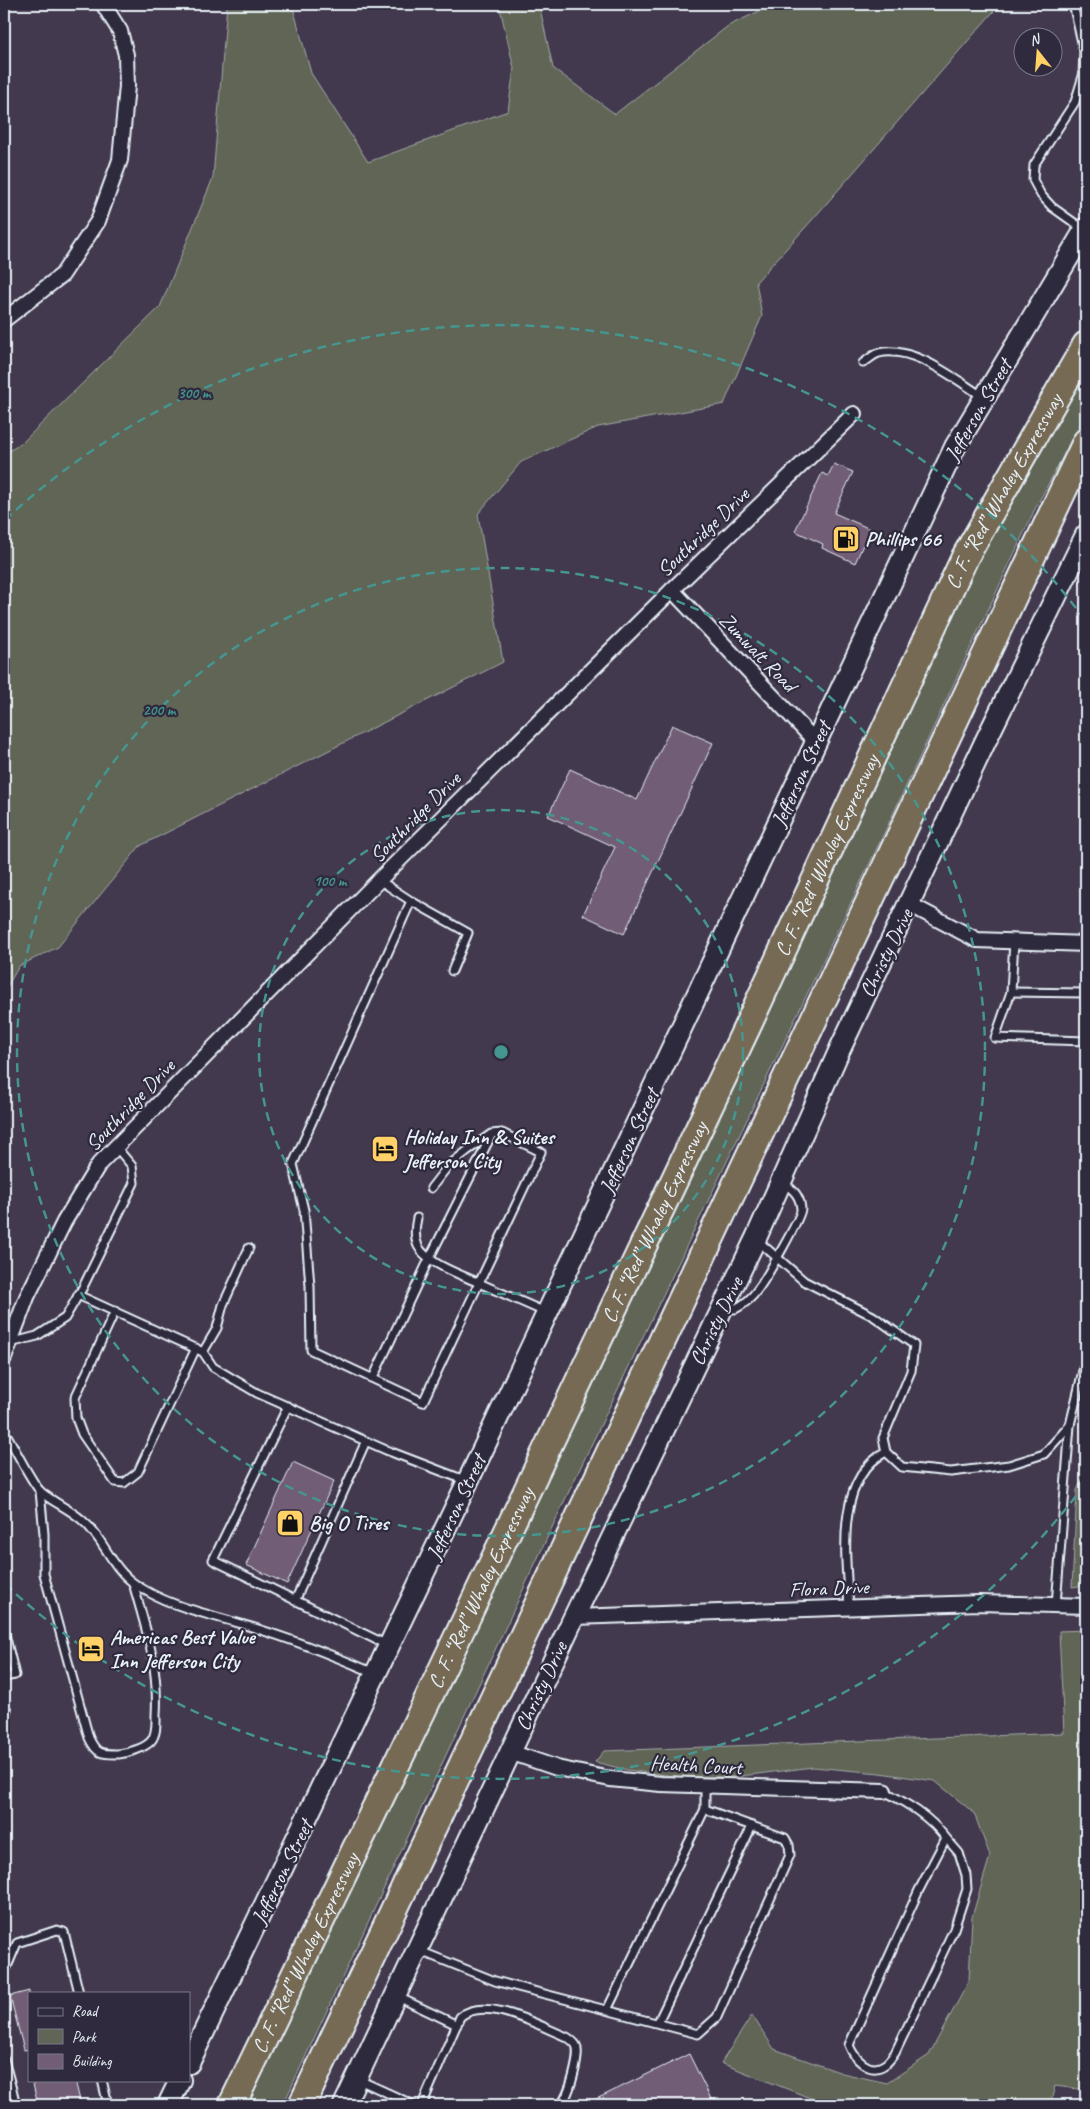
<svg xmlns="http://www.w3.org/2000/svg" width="1090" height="2109" font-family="Caveat,sans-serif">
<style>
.green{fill:#616557;stroke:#a4aba8}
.building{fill:#715d75;stroke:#e8f1f8}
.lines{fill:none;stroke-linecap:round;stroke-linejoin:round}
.lane-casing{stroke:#e8f1f8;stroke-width:11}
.street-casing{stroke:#e8f1f8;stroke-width:18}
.secondary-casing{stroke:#e8f1f8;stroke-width:24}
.highway-casing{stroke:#e8f1f8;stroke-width:30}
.lane{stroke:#2f2a3d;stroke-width:7}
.street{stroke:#2f2a3d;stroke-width:14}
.secondary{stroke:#2f2a3d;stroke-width:20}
.highway{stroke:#766a54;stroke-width:26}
.ring{fill:none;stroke:#459590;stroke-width:2.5;stroke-dasharray:9 6}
.labels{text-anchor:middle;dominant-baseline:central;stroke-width:4.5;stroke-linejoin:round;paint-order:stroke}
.street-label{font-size:21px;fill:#e8f1f8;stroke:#2f2a3d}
.poi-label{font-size:21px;font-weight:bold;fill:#e8f1f8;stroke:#2f2a3d;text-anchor:start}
.centre{fill:#459590;stroke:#2f2a3d;stroke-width:2.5}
.ring-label{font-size:15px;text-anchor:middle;font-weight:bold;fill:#459590;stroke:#2f2a3d;stroke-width:4.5;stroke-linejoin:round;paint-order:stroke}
</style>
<rect width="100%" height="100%" fill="#43394e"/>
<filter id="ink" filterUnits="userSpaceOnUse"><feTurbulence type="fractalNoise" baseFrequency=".02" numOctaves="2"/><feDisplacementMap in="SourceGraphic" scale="10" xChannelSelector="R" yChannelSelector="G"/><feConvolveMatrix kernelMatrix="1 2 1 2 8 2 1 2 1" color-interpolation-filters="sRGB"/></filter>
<g filter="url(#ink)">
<g class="green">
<path d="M227,4H292L311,73L368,162L508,111L514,68L499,4H539L553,68L615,114L728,26L774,4H1000L813,219L756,282L762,316L724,404L598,427L521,462L478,514L503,662L140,846L58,947L19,966L4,992V454L22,443L160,307L213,178Z"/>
<path d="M1086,366V413L1035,509L888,825L563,1504L283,2105H245L984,544Z"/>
<path d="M1086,1471V1585L1072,1587L1077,1490Z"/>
<path d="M1086,1630V2090L1055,2086L1050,2105H828L721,2063L752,2015L774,2049L842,2073L887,2083L929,2055L969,1981L972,1917L990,1856L974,1813L935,1781L880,1773L813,1767L733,1777H681L627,1770L595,1762L604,1751L1064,1733L1059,1631Z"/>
</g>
<g class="building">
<path d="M834,464L853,472L834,513L870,529L855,563L822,548L823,544L795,531L822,473L828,476Z"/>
<path d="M672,725L713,743L624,934L583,915L615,847L548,816L570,769L637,800Z"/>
<path d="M293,1462L334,1481L287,1584L246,1565Z"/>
<path d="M29,1991V2049L24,2050L10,1996Z"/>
<path d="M689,2054L714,2105H584Z"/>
<path d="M32,2080H75L81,2105H38Z"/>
</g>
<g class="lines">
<g class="lane-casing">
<g id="lane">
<path d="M1073,4L1084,51L1083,76L1075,102L1034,165L1033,180L1041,195L1052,207L1083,229"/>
<path d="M863,363C868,360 874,354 879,353C913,345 955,379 982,396"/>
<path d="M379,880L411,901L293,1164L304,1210L310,1286L311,1350L423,1402L479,1283L545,1312"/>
<path d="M411,901L468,933L452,971"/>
<path d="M1014,941L1011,992L995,1038L1086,1041"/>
<path d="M1011,992L1086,993"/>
<path d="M417,1218C415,1227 414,1237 418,1246C426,1263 462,1275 479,1283L541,1152L502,1133L491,1134L467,1151L448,1166L431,1188"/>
<path d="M758,1241L804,1281L873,1316L914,1345L911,1371L883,1438L886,1452L902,1467L951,1472L1009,1465L1044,1454L1070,1425"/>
<path d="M78,1295L203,1352L217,1328L223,1305L249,1248"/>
<path d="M727,1305L735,1309C745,1304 752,1298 758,1289C765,1280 802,1216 801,1209C800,1195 793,1190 783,1182"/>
<path d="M115,1311L75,1398L76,1418L82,1434L115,1482L124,1483L138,1472L196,1348"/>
<path d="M10,1343L37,1336L65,1318L83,1287L134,1183L132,1166L116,1147"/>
<path d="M203,1352L213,1367L257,1393L386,1450L467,1481"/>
<path d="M373,1378L429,1259L491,1136"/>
<path d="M288,1406L213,1560L387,1645"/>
<path d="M4,1434L8,1437C15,1449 33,1485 41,1492C54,1503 70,1509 82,1520C104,1538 111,1568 135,1584C167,1606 205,1613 241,1624C287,1637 330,1654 374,1673"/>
<path d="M40,1491L44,1534V1574L89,1738C97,1755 102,1754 119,1754C128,1753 145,1748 151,1741C157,1734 156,1723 156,1715C159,1665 146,1630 133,1583"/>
<path d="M295,1601L366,1441"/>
<path d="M1056,1605L1070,1425L1086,1358"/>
<path d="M849,1607C846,1559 834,1479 886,1452"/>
<path d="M4,1630L15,1675L4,1677"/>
<path d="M4,1711L7,1710"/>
<path d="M884,1791C908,1804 929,1816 946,1838L919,1890L849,2045C854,2058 869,2075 884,2065C888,2063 892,2057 895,2053L954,1929L967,1889L966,1875L959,1853L946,1838"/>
<path d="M420,1951L495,1981L698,2034L717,2017L790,1855L789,1845L785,1838L705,1809V1786"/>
<path d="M4,1974L17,1943L57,1930L64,1932L79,1993"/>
<path d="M396,1996L457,2025"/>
<path d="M607,2010L705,1809"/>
<path d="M658,2022L752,1826"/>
<path d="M4,2059L16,2105"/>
<path d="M102,2080L108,2105"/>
<path d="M359,2080L414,2105"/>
<path d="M422,2105L460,2017C486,1995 539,2026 567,2037C570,2039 574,2042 576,2045C581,2055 569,2098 560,2105"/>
</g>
</g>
<g class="street-casing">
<g id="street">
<path d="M4,320L62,275L98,221L120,160L127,86L126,55L120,31L103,4"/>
<path d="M672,590L816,742"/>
<path d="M909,904L977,940L1086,944"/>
<path d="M4,1358L27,1297L64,1222L99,1164L379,880L672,590L854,414"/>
<path d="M574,1617L979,1603L1086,1606"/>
<path d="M510,1752L557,1768L610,1779L661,1784L884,1791"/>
</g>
</g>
<g class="secondary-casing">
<g id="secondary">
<path d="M189,2063L468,1481L955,447L1086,228"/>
<path d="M168,2105L180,2080"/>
<path d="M344,2105L574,1617L756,1238L840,1049L986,740L1086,535"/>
</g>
</g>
<g class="highway-casing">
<g id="highway">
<path id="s1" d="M232,2105L428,1699L748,1025L965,557L1057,395L1086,345"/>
<path d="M302,2105L1086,442"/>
</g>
</g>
<use href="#lane" class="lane"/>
<use href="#street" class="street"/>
<use href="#secondary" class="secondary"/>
<use href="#highway" class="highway"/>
</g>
</g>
<g class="ring">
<circle cx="501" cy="1052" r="242"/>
<circle cx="501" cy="1052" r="484"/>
<path d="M1085 1484A727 727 0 0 1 5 1584M5 520A727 727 0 0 1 1085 620"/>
</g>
<defs>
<g id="fuel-square" transform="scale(1.4375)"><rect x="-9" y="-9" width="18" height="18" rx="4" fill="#ffd166" stroke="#2f2a3d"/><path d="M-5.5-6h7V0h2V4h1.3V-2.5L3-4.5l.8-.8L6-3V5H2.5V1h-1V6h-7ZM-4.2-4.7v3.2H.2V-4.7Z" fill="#111"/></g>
<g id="hotel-square" transform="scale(1.4375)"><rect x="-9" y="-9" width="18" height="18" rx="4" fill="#ffd166" stroke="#2f2a3d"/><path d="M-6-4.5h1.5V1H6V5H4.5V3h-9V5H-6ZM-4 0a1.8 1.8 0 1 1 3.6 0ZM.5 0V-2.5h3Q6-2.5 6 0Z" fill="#111"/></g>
<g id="shop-square" transform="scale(1.4375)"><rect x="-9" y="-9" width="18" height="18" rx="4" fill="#ffd166" stroke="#2f2a3d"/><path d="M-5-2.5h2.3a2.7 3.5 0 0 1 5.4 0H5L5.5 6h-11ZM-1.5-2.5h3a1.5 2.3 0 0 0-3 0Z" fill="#111"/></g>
</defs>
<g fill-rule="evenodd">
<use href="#fuel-square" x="846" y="539"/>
<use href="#hotel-square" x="385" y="1149"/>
<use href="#shop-square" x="290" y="1523"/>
<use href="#hotel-square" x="91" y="1649"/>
</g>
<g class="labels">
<g class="street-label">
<text transform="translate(978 410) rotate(-60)">Jefferson Street</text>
<text stroke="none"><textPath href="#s1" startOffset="1789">C. F. “Red” Whaley Expressway</textPath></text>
<text transform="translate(703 532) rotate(-44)">Southridge Drive</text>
<text transform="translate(758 652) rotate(46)">Zumwalt Road</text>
<text transform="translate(801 774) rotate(-65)">Jefferson Street</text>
<text transform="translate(415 817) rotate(-45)">Southridge Drive</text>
<text stroke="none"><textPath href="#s1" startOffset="1384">C. F. “Red” Whaley Expressway</textPath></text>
<text transform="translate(886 953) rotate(-64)">Christy Drive</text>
<text transform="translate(130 1105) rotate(-46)">Southridge Drive</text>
<text transform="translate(629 1141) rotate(-65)">Jefferson Street</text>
<text stroke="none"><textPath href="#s1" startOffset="979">C. F. “Red” Whaley Expressway</textPath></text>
<text transform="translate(716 1321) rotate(-64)">Christy Drive</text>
<text transform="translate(456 1507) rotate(-65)">Jefferson Street</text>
<text stroke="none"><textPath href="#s1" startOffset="574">C. F. “Red” Whaley Expressway</textPath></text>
<text transform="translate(829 1588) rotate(-2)">Flora Drive</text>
<text transform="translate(541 1686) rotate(-65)">Christy Drive</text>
<text transform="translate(696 1765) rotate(3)">Health Court</text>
<text transform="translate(282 1872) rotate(-64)">Jefferson Street</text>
<text stroke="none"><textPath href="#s1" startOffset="169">C. F. “Red” Whaley Expressway</textPath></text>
</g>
<g class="poi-label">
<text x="865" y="539">Phillips 66</text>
<text x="404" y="1137">Holiday Inn &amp; Suites<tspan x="404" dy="24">Jefferson City</tspan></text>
<text x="309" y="1523">Big O Tires</text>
<text x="110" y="1637">Americas Best Value<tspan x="110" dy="24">Inn Jefferson City</tspan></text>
</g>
</g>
<circle cx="501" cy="1052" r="8" class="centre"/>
<g class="ring-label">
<text x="194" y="398">300 m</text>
<text x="159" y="715">200 m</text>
<text x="330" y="886">100 m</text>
</g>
<rect width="1090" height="2109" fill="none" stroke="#2f2a3d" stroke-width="20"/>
<rect x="10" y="10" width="1070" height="2089" fill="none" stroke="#e8f1f8" stroke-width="2" filter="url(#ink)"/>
<rect x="28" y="1992" width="162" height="90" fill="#2f2a3d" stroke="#797a88"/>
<rect x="38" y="2008" width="25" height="8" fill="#2f2a3d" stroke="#797a88"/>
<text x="72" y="2016" font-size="15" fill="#e8f1f8">Road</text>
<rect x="38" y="2029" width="25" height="15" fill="#616557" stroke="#797a88"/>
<text x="72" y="2042" font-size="15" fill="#e8f1f8">Park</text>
<rect x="38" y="2054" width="25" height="15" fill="#715d75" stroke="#797a88"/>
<text x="72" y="2066" font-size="15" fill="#e8f1f8">Building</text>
<g transform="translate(1038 52) rotate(343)"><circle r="24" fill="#2f2a3d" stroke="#797a88"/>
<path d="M0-4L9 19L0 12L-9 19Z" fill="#ffd166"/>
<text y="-8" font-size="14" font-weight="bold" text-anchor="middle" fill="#e8f1f8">N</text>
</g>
</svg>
